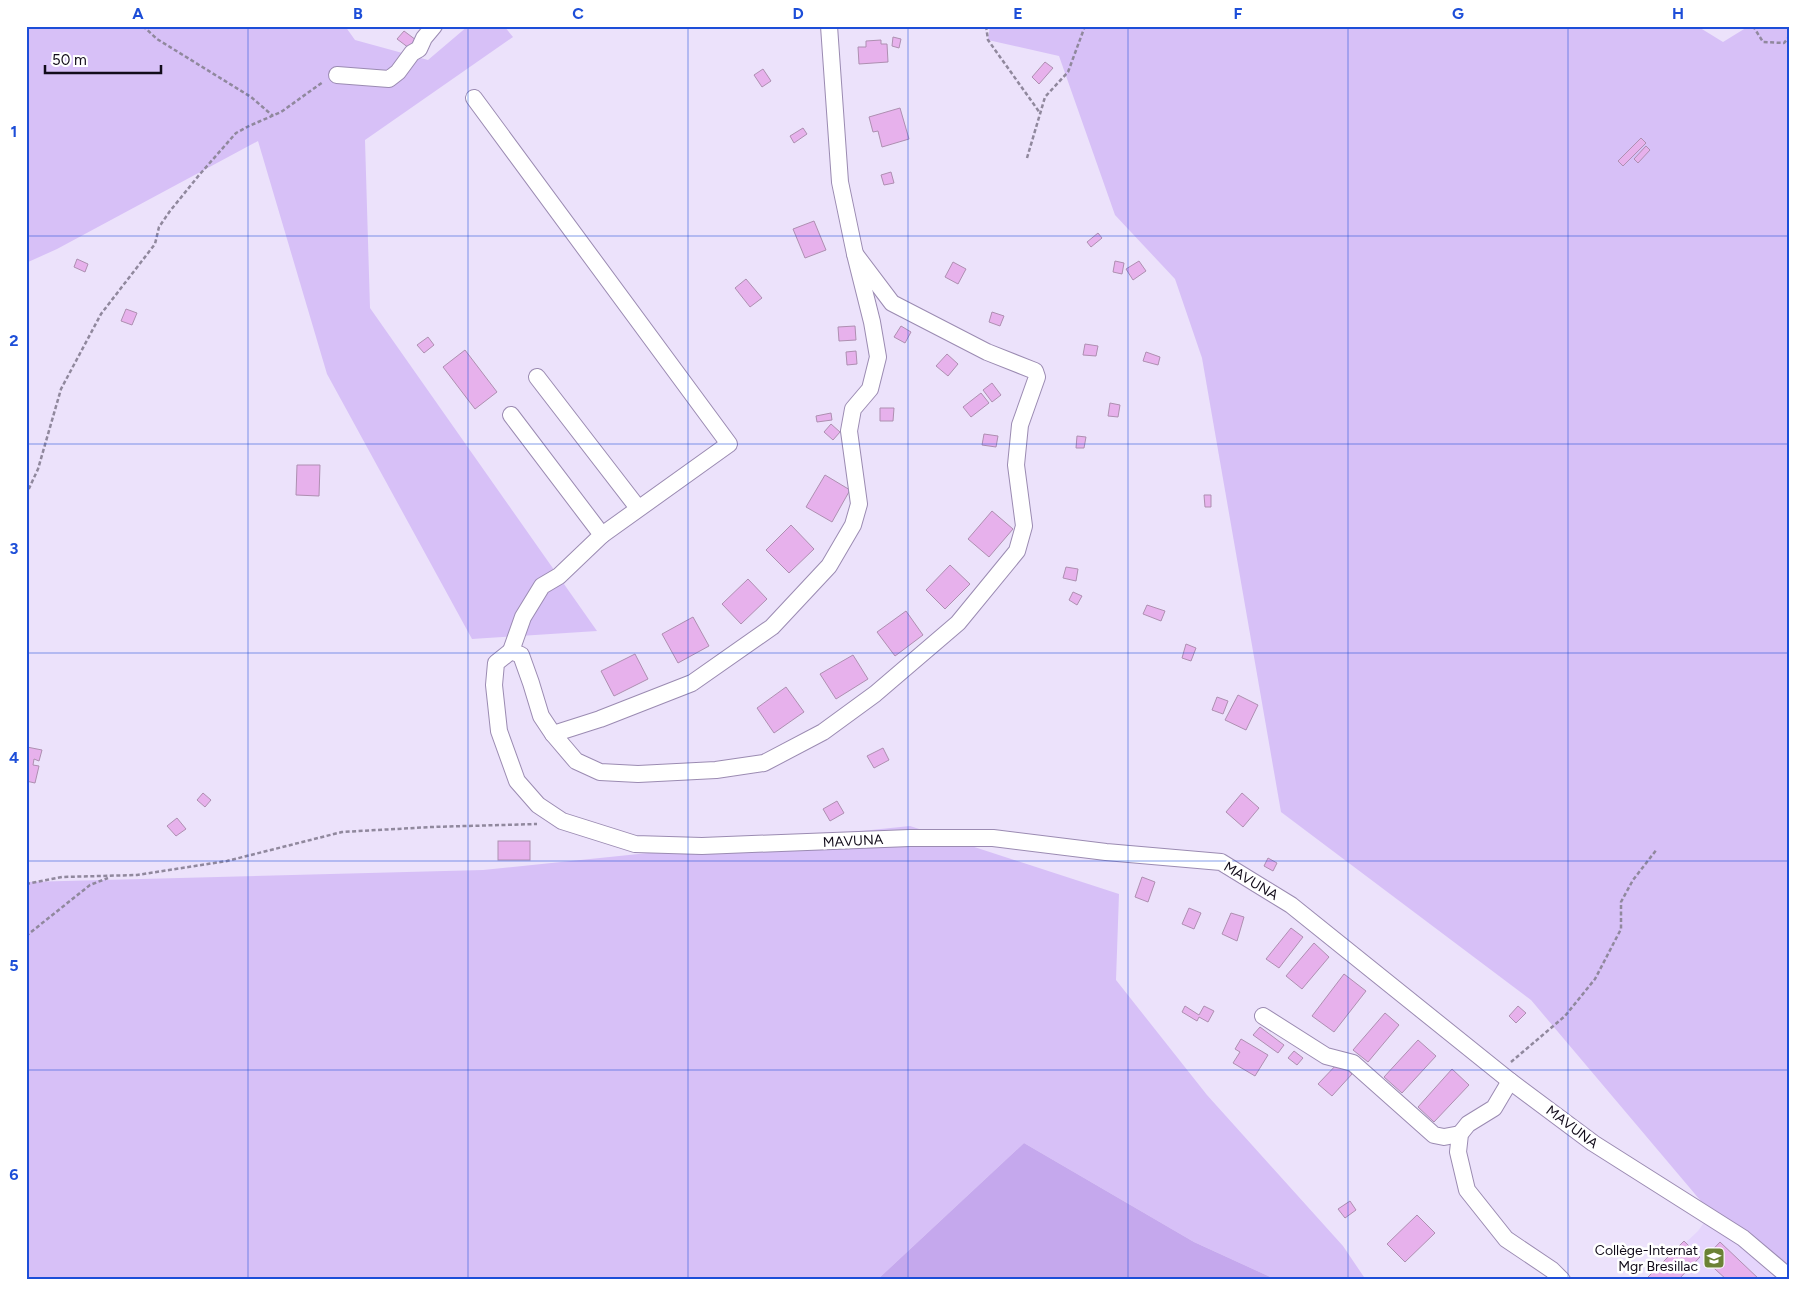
<svg xmlns="http://www.w3.org/2000/svg" width="1815" height="1306" font-family="Figtree,sans-serif">
<style>
.built{fill:#e5d5fc}
.green{fill:#d7c0f7}
.forest{fill:#c5a8ed}
.building{fill:#e7b1ec;stroke:#ae8fb1}
.lines{fill:none;stroke-linecap:round;stroke-linejoin:round}
.minor-casing{stroke:#9b8bb2;stroke-width:18}
.path{stroke:#90889d;stroke-width:2.5;stroke-dasharray:4 2.5;stroke-linecap:butt}
.minor{stroke:#fff;stroke-width:16}
.grid{fill:none;stroke:#1d4ed8;stroke-width:1;stroke-opacity:0.55}
.labels{text-anchor:middle;dominant-baseline:central;stroke-width:5;stroke-linejoin:round;paint-order:stroke}
.street-label{font-size:14px;fill:#120c1a;stroke:#fff}
.poi-label{font-size:14px;fill:#120c1a;stroke:#fff;text-anchor:end}
.neatline{fill:none;stroke:#1d4ed8;stroke-width:2}
.grid-label{font-size:16px;text-anchor:middle;font-weight:bold;fill:#1d4ed8}
</style>
<rect width="100%" height="100%" fill="#ece2fb"/>
<path class="built" d="M1711,1213L1781,1280H1646L1698,1231Z"/>
<g class="green">
<path d="M26,26H345L355,40L428,60L468,26H504L513,37L365,140L370,308L597,631L472,639L327,374L258,141L57,249L26,263Z"/>
<path d="M990,26H1697L1723,42L1749,26H1789V1280L1711,1213L1531,1000L1281,812L1202,358L1175,279L1115,215L1059,56L988,40Z"/>
<path d="M910,826L1119,894L1116,980L1207,1095L1343,1246L1366,1280H1277L1194,1242L1024,1143L877,1280H26V882L483,870Z"/>
</g>
<path class="forest" d="M1024,1143L1194,1242L1277,1280H877Z"/>
<g class="building">
<path d="M404,31L416,40L409,48L397,39Z"/>
<path d="M893,37L901,39L899,48L892,46Z"/>
<path d="M881,40V44H887L888,62L859,64L858,47H866V41Z"/>
<path d="M1045,62L1053,68L1039,84L1032,77Z"/>
<path d="M763,69L771,81L762,87L754,75Z"/>
<path d="M900,108L909,139L882,147L878,131L873,132L869,117Z"/>
<path d="M803,128L807,134L794,143L790,136Z"/>
<path d="M1641,138L1646,143L1623,166L1618,161Z"/>
<path d="M1646,146L1650,150L1638,163L1634,159Z"/>
<path d="M891,172L894,183L884,185L881,175Z"/>
<path d="M814,221L826,250L805,258L793,229Z"/>
<path d="M1098,233L1102,238L1091,247L1087,242Z"/>
<path d="M77,259L88,264L85,272L74,267Z"/>
<path d="M1115,261L1124,263L1122,274L1113,272Z"/>
<path d="M1139,261L1146,271L1133,280L1126,269Z"/>
<path d="M953,262L966,269L958,284L945,277Z"/>
<path d="M746,279L762,298L750,307L735,288Z"/>
<path d="M126,309L137,313L132,325L121,321Z"/>
<path d="M992,312L1004,316L1000,326L989,322Z"/>
<path d="M855,326L856,340L839,341L838,327Z"/>
<path d="M901,326L911,332L905,343L894,337Z"/>
<path d="M428,337L434,345L424,353L417,345Z"/>
<path d="M1085,344L1098,346L1096,356L1083,355Z"/>
<path d="M465,350L497,392L475,409L443,367Z"/>
<path d="M856,351L857,364L847,365L846,352Z"/>
<path d="M1146,352L1160,357L1158,365L1143,361Z"/>
<path d="M947,354L958,364L948,376L936,366Z"/>
<path d="M992,383L1001,395L992,402L983,390Z"/>
<path d="M981,393L989,403L971,417L963,407Z"/>
<path d="M1110,403L1120,405L1118,417L1108,416Z"/>
<path d="M880,408H894L893,421H880Z"/>
<path d="M831,413L832,420L817,422L816,416Z"/>
<path d="M831,424L840,432L833,440L824,432Z"/>
<path d="M984,434L998,436L996,447L982,445Z"/>
<path d="M1077,436L1086,437L1084,448H1076Z"/>
<path d="M297,465H320L319,496L296,495Z"/>
<path d="M825,475L850,490L832,522L806,507Z"/>
<path d="M1204,495H1211V507H1205Z"/>
<path d="M992,511L1013,529L989,557L968,539Z"/>
<path d="M791,525L814,549L789,573L766,550Z"/>
<path d="M950,565L970,584L945,609L926,590Z"/>
<path d="M1066,567L1078,569L1076,581L1063,578Z"/>
<path d="M748,579L767,599L741,624L722,604Z"/>
<path d="M1073,592L1082,596L1077,605L1069,600Z"/>
<path d="M1147,605L1165,611L1161,621L1143,614Z"/>
<path d="M906,611L923,635L895,656L877,632Z"/>
<path d="M693,617L709,646L678,663L662,634Z"/>
<path d="M1186,644L1196,648L1191,661L1182,658Z"/>
<path d="M635,654L648,679L614,696L601,671Z"/>
<path d="M853,655L868,679L836,699L820,674Z"/>
<path d="M786,687L804,712L774,733L757,708Z"/>
<path d="M1238,695L1258,705L1246,730L1225,720Z"/>
<path d="M1217,697L1228,701L1223,714L1212,710Z"/>
<path d="M27,747L42,750L39,761L34,759L33,765L39,766L35,783L26,781Z"/>
<path d="M883,748L889,760L874,768L867,756Z"/>
<path d="M203,793L211,800L205,807L197,800Z"/>
<path d="M1242,793L1259,808L1243,827L1226,812Z"/>
<path d="M837,801L844,813L830,821L823,809Z"/>
<path d="M177,818L186,829L176,836L167,826Z"/>
<rect x="498" y="841" width="32" height="19"/>
<path d="M1268,858L1277,863L1273,871L1264,866Z"/>
<path d="M1142,877L1155,882L1148,902L1135,897Z"/>
<path d="M1189,908L1201,913L1194,929L1182,924Z"/>
<path d="M1231,913L1244,917L1237,941L1222,934Z"/>
<path d="M1291,928L1303,937L1279,968L1266,959Z"/>
<path d="M1314,943L1329,957L1302,989L1286,976Z"/>
<path d="M1344,974L1366,991L1334,1032L1312,1016Z"/>
<path d="M1185,1006L1199,1015L1204,1006L1214,1011L1208,1022L1199,1017L1197,1021L1182,1012Z"/>
<path d="M1518,1006L1526,1013L1516,1023L1509,1016Z"/>
<path d="M1385,1013L1399,1025L1368,1062L1353,1050Z"/>
<path d="M1260,1027L1284,1045L1278,1053L1253,1035Z"/>
<path d="M1241,1039L1268,1055L1255,1076L1233,1063L1240,1052L1235,1049Z"/>
<path d="M1418,1040L1436,1056L1402,1093L1384,1077Z"/>
<path d="M1294,1051L1303,1058L1297,1065L1288,1058Z"/>
<path d="M1339,1062L1352,1074L1332,1096L1318,1084Z"/>
<path d="M1452,1069L1469,1085L1434,1122L1418,1107Z"/>
<path d="M1350,1201L1356,1210L1345,1218L1338,1209Z"/>
<path d="M1417,1215L1435,1233L1405,1262L1387,1244Z"/>
<path d="M1684,1241L1700,1257L1678,1280H1645Z"/>
<path d="M1720,1242L1760,1280H1727L1704,1259Z"/>
</g>
<g class="lines">
<g class="minor-casing">
<g id="minor">
<path d="M337,75L389,79L398,72L412,53L419,49L424,38L434,26"/>
<path d="M474,98L729,444L602,535"/>
<path d="M855,254L892,303L987,352L1035,371L1037,377L1020,425L1016,465L1024,526L1017,551L958,623L875,694L823,732L764,763L716,770L638,774L600,772L576,761L553,734L541,716L531,683L521,655L511,651L496,663L494,685L499,731L517,781L538,805L562,821L635,844L702,846L910,838H993L1106,852L1221,862L1291,905L1510,1081L1593,1143L1743,1238L1789,1277"/>
<path d="M537,377L638,508"/>
<path d="M511,651L523,617L542,586L559,576L602,535L511,415"/>
<path d="M553,734L600,719L692,683L772,627L829,566L853,525L859,504L849,431L853,409L870,389L878,357L872,322L855,254L840,182L829,26"/>
<path d="M1263,1016L1326,1056L1353,1063L1434,1135L1444,1137L1460,1134"/>
<path d="M1510,1081L1494,1108L1468,1124L1460,1134L1458,1152L1467,1190L1506,1239L1552,1270L1562,1280"/>
</g>
</g>
<g class="path">
<path d="M143,26L157,39L251,97L273,116"/>
<path d="M986,26L988,40L1040,113"/>
<path d="M1753,26L1763,42L1784,43L1789,37"/>
<path d="M1027,158L1045,97L1068,72L1085,26"/>
<path d="M26,495L38,469L61,389L101,314L155,244L159,227L170,211L200,174L236,133L249,126L281,112L323,82"/>
<path d="M26,884L62,877L137,875L227,861L342,832L431,827L537,824"/>
<path d="M26,936L90,885L108,878"/>
<path d="M1511,1062L1565,1016L1595,979L1621,929V902L1633,880L1657,849"/>
</g>
<use href="#minor" class="minor"/>
</g>
<path class="grid" d="M248,26V1280M468,26V1280M688,26V1280M908,26V1280M1128,26V1280M1348,26V1280M1568,26V1280M26,236H1789M26,444H1789M26,653H1789M26,861H1789M26,1070H1789"/>
<defs>
<g id="school-square" transform="scale(1.125)"><rect x="-9" y="-9" width="18" height="18" rx="4" fill="#6b8235" stroke="#fff"/><path d="M0-5L7-2L0 1L-7-2ZM-4 1L0 2.5L4 1V4Q0 6-4 4Z" fill="#fff"/></g>
</defs>
<g fill-rule="evenodd">
<use href="#school-square" x="1714" y="1258"/>
</g>
<g class="labels">
<g class="street-label">
<text transform="translate(853 841) rotate(-3)">MAVUNA</text>
<text transform="translate(1251 881) rotate(31)">MAVUNA</text>
<text transform="translate(1572 1127) rotate(37)">MAVUNA</text>
</g>
<g class="poi-label">
<text x="1698" y="1250">Collège-Internat<tspan x="1698" dy="16">Mgr Bresillac</tspan></text>
</g>
</g>
<rect width="1815" height="1306" fill="none" stroke="#ffffff" stroke-width="55"/>
<path d="M45 65v8h116v-8" fill="none" stroke="#120c1a" stroke-width="2.5"/>
<text x="52" y="65" font-size="15" fill="#120c1a" stroke="#ffffff" stroke-width="4" paint-order="stroke">50 m</text>
<rect x="28" y="28" width="1760" height="1250" class="neatline"/>
<g class="grid-label">
<text x="138" y="19">A</text>
<text x="358" y="19">B</text>
<text x="578" y="19">C</text>
<text x="798" y="19">D</text>
<text x="1018" y="19">E</text>
<text x="1238" y="19">F</text>
<text x="1458" y="19">G</text>
<text x="1678" y="19">H</text>
<text x="14" y="137">1</text>
<text x="14" y="346">2</text>
<text x="14" y="554">3</text>
<text x="14" y="763">4</text>
<text x="14" y="971">5</text>
<text x="14" y="1180">6</text>
</g>
</svg>
